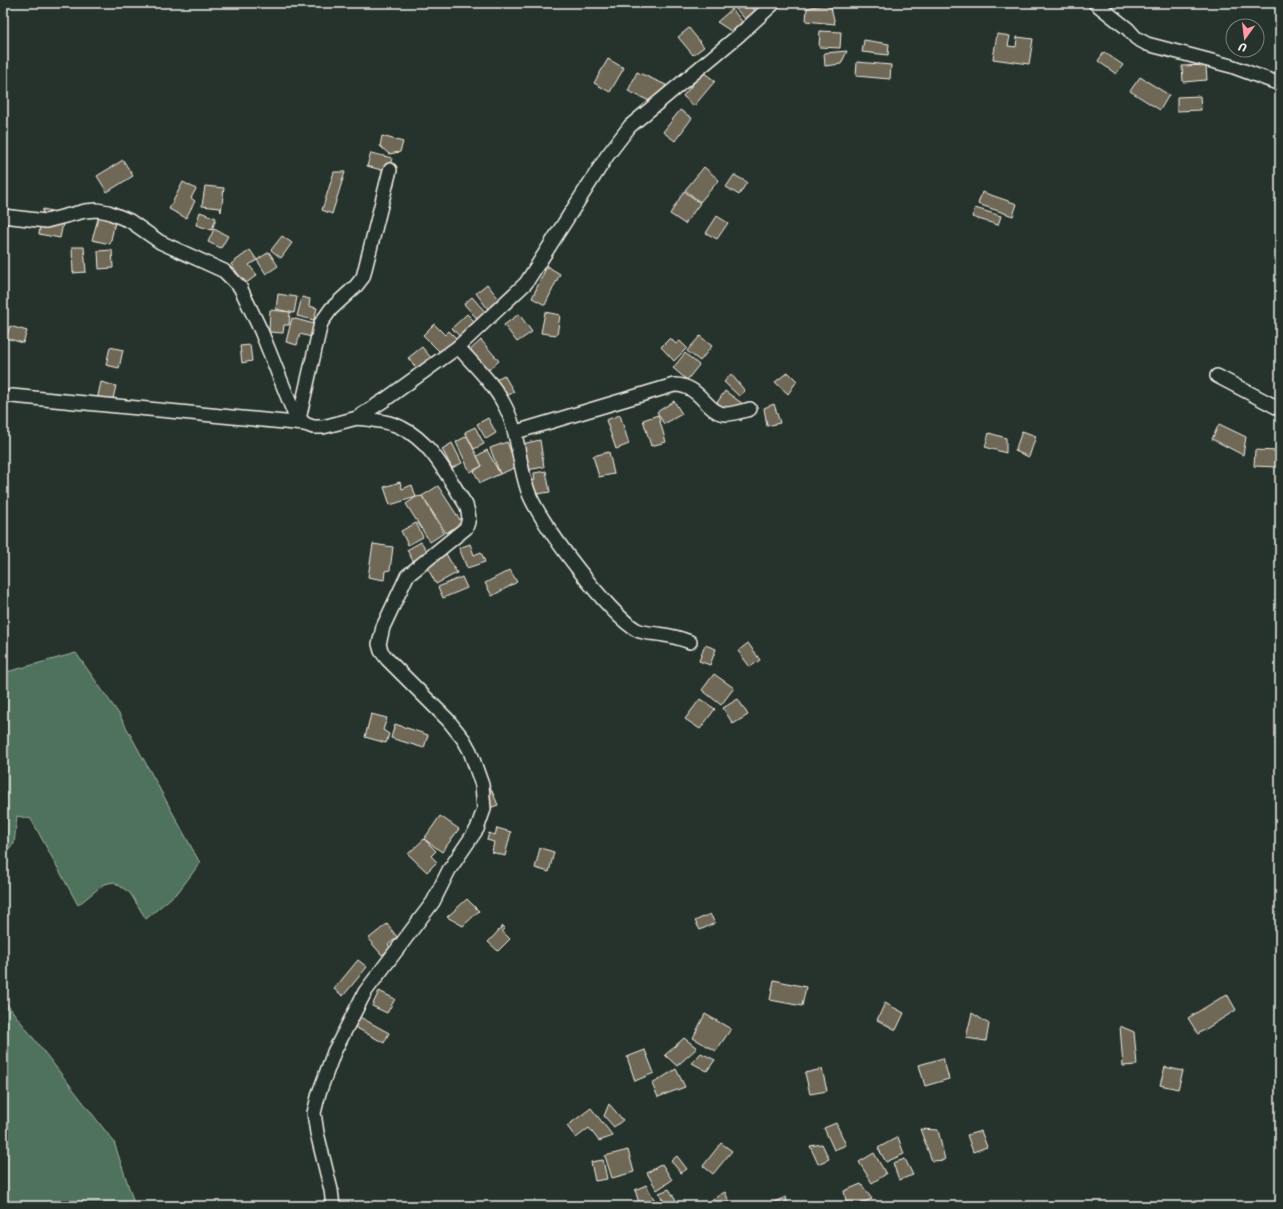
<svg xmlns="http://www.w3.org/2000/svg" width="1283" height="1209" font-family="Sriracha,sans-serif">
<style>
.green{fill:#50725d;stroke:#a2b2a2}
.building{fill:#6f6757;stroke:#f4f1e8}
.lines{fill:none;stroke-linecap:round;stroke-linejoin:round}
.street-casing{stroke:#f4f1e8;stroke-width:16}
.street{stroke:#26332d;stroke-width:13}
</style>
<rect width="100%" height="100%" fill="#26332d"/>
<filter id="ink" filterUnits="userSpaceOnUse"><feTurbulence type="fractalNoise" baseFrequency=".025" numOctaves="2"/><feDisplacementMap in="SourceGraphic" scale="8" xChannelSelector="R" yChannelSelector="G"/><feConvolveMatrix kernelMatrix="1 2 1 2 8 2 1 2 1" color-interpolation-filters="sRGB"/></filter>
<g filter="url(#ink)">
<g class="green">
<path d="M76,653L119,714L200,863L179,891L146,919L130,893L114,882L104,884L78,905L31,819L17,816L14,844L3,853V673Z"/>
<path d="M3,999L114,1142L135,1206H3Z"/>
</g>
<g class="building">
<path d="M736,3H749L758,14L748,22L733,6Z"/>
<path d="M830,3L835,24L806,21L807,8Z"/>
<path d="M732,9L744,24L734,33L717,22Z"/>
<path d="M689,28L704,47L693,55L678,37Z"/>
<path d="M820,31L841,32L840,48L819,47Z"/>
<path d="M997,34L1010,36L1008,46L1016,47L1017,37L1033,39L1029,64L993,59Z"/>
<path d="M864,40L889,44L888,55L862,52Z"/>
<path d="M847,51L841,64L825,66L824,53Z"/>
<path d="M1104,52L1123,65L1116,74L1098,61Z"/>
<path d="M608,59L624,68L610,92L594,83Z"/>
<path d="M857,62L891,65L890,79L856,76Z"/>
<path d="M1206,65L1207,80L1183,82L1182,66Z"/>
<path d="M637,72L666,85L656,104L628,91Z"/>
<path d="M703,72L715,81L694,106L683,96Z"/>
<path d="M1140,77L1169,95L1160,110L1130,91Z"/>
<path d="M1200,96L1201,110L1177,111V97Z"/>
<path d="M680,110L692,118L675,141L663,132Z"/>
<path d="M382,136L403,142L400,152L389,154L380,146Z"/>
<path d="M371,153L392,158L388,172L367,166Z"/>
<path d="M123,160L133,176L107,192L97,176Z"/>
<path d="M704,167L719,180L700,202L685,190Z"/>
<path d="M334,172H345L332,214L322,210Z"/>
<path d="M734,175L747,182L739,195L726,187Z"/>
<path d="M183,182L196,189L191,198L195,201L186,218L169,209Z"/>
<path d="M205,186L224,188L221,212L220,208L202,206Z"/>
<path d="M684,191L700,203L685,224L670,214Z"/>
<path d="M982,192L1017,204L1013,216L978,204Z"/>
<path d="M975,208L1001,216L998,225L972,217Z"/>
<path d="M43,209L65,214L60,238L39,234Z"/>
<path d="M200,212L216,218L212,230L196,225Z"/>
<path d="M99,215L116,218L110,244L92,240Z"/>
<path d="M717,216L728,223L717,239L706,233Z"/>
<path d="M214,229L228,236L221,248L208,242Z"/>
<path d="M282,236L292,243L281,258L271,250Z"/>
<path d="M72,247H84L86,272L73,273Z"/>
<path d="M112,250L113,268L99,269L98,251Z"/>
<path d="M250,250L257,260L249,265L257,275L245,284L231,264Z"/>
<path d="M269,252L278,266L266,274L257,260Z"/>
<path d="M547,266L560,274L545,305L532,298Z"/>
<path d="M487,284L502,303L490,312L476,293Z"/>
<path d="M278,294L297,297L294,313L276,309Z"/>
<path d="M302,297L310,299L309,306L317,308L314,320L297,316Z"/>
<path d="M472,297L488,315L480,322L464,304Z"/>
<path d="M270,310L290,312L289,325H284L283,333L269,332Z"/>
<path d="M545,312L560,315L557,335L541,333Z"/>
<path d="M467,314L477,324L461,338L452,328Z"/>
<path d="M519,314L532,332L517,342L504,325Z"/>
<path d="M292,318L314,324L311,337L300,334L297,345L286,342Z"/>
<path d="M434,324L445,335L449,331L458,340L443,355L423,335Z"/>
<path d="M10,326L27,331L23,343L6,338Z"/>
<path d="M700,336L712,346L700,361L687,351Z"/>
<path d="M670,338L676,344L680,341L687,348L674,361L661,347Z"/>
<path d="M481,340L499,361L485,373L467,353Z"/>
<path d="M250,345L252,361L242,363L240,346Z"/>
<path d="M110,347L123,350L119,368L106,365Z"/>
<path d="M422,347L433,360L419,371L408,358Z"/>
<path d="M685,353L699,365L687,380L673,368Z"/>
<path d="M788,372L797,381L788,394L775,382Z"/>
<path d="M731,374L745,391L739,396L724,382Z"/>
<path d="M504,375L514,392L505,397L495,380Z"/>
<path d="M101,382L116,386L112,403L97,400Z"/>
<path d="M725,391L750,409L741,421L716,404Z"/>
<path d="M674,401L682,414L664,424L657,412Z"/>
<path d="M774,404L780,423L767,426L764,408Z"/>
<path d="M620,415L629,444L616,449L606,420Z"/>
<path d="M658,415L666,442L651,446L643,420Z"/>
<path d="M488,418L496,433L486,439L477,424Z"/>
<path d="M1219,424L1246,437L1243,455L1212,439Z"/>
<path d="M475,427L484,444L474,449L465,432Z"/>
<path d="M1022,431L1036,436L1029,457L1015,451Z"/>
<path d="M989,433L1006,438V453L985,447Z"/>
<path d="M467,436L482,466L470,472L456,442Z"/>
<path d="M540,440L544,467L527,470L522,444Z"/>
<path d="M507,442L517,467L500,474L490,448Z"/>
<path d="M452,443L462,463L452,468L442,449Z"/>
<path d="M487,450L500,474L480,483L474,471L482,466L477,456Z"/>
<path d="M1255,450L1278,451L1277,467L1254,466Z"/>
<path d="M609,452L614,474L599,477L593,456Z"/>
<path d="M546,471L550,492L531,495L529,481L535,480L534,473Z"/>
<path d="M400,482L402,489L412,485L416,497L390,505L384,487Z"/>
<path d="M438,486L462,523L446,533L422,496Z"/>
<path d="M422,496L444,533L430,542L406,504L416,497Z"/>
<path d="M416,523L423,537L408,545L401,531Z"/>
<path d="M421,542L428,552L413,561L407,550Z"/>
<path d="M373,544L393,547L390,570L385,571L384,580L368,577Z"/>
<path d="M470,544L474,555L481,552L485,562L467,568L459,548Z"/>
<path d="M445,552L457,573L436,584L425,563Z"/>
<path d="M510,570L517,582L492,596L485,583Z"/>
<path d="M462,577L467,588L443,598L438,587Z"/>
<path d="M748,643L760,660L750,667L738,651Z"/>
<path d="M705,645L716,649L710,665L699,661Z"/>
<path d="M714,674L734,688L721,705L702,690Z"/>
<path d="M700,699L715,709L700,729L685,719Z"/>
<path d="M738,699L748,715L733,724L723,708Z"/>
<path d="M371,714L387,718L383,730L389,734L386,743L365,737Z"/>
<path d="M395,724L428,735L424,748L391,738Z"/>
<path d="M481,766L498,805L487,809Z"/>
<path d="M440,816L459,829L442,852L424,839Z"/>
<path d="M497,828L511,832L505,856L492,852L494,842L487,840L489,833L495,835Z"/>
<path d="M424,839L436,851L431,856L437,862L427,872L408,854Z"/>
<path d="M540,848L554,852L549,872L535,868Z"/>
<path d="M467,899L479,911L463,926L447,917Z"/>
<path d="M710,914L715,923L700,930L695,921Z"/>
<path d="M387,924L397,937L388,945L391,948L382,955L368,939Z"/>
<path d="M503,926L505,928L502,931L510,939L498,951L488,942Z"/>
<path d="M358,960L367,967L343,996L334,989Z"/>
<path d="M774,980L806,987L802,1006L770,1000Z"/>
<path d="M379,991L395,999L387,1013L372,1006Z"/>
<path d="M1227,994L1236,1010L1198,1034L1188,1018Z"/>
<path d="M885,1003L904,1013L896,1030L877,1020Z"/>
<path d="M972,1013L989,1024L986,1041L966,1038Z"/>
<path d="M705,1014L731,1029L716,1051L693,1038Z"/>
<path d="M358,1016L389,1033L384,1043L353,1026Z"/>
<path d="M1120,1026L1134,1032L1137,1065L1123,1066Z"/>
<path d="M684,1038L697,1048L677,1066L665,1055Z"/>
<path d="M645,1050L654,1073L635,1081L627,1057Z"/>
<path d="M701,1053L715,1060L707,1071L692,1063Z"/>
<path d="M943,1058L949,1079L925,1086L919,1065Z"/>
<path d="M1165,1067L1183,1071L1178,1089L1160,1085Z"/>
<path d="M676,1069L685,1087L658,1097L652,1084Z"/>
<path d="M822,1069L827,1091L810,1094L805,1073Z"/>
<path d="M609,1104L623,1120L614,1127L604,1116Z"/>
<path d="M591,1108L613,1136L599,1141L589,1128L576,1138L567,1126Z"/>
<path d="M836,1123L846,1145L834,1150L824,1128Z"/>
<path d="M920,1129L938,1130L945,1160L932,1161Z"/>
<path d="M981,1131L987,1147L973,1152L967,1135Z"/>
<path d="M898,1137L904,1154L886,1162L878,1148Z"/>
<path d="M721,1143L732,1151L713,1174L703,1166Z"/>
<path d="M822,1144L829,1159L818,1164L810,1146Z"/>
<path d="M628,1150L634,1172L612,1178L605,1156Z"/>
<path d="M874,1153L886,1174L872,1183L859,1162Z"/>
<path d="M677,1156L687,1169L681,1173L671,1161Z"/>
<path d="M905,1159L913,1175L899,1180L893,1163Z"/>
<path d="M603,1160L607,1179L595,1181L591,1162Z"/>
<path d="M662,1164L672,1180L657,1190L647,1173Z"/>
<path d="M861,1184L872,1199L853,1206H847L844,1191Z"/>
<path d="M646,1185L658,1206H640L635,1190Z"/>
<path d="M669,1189L677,1202L666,1206L659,1193Z"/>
<path d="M725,1192L731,1206H707L706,1203Z"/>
<path d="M786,1197L788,1206H764Z"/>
</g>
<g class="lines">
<g class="street-casing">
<g id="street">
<path d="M1095,3L1128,29L1136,38L1147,44L1231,66L1280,84"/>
<path d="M3,216L46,221L85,211L97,210L108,212L130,221L160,242L224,271L240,287L261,331L294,413L305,424L313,427H323L357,418L386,399L458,347L526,283L607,156L630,126L738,36L774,3"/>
<path d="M458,347C474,365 494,384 505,406C519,433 518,463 528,491C538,521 610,616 637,630C646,634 655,633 664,635C673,636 682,639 690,642"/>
<path d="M1217,376L1280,409"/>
<path d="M12,396L305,424"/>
<path d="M299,419L321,323L331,309L356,286L363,277L390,170"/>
<path d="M516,432L674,385C700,384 707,414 726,414C734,414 742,411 750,409"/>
<path d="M333,1206L331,1190L317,1133L314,1113L319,1093L334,1052L365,992L433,902L449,870L477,829L484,809L482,785L470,751L464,740L448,720L387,659L381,651L379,644L381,636L383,627L407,576L466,528C470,519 469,514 466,505C448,478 433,443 402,428C389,421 372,420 357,418"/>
</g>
</g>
<use href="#street" class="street"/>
</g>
</g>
<rect width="1283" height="1209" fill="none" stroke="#26332d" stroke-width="16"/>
<rect x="8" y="8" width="1267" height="1193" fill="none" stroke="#f4f1e8" stroke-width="1.5" filter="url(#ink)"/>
<g transform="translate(1245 38) rotate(194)"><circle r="19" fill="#26332d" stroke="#787f78"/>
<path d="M0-3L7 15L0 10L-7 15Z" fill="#ff9aa2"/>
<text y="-6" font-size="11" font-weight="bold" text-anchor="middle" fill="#f4f1e8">U</text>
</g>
</svg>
